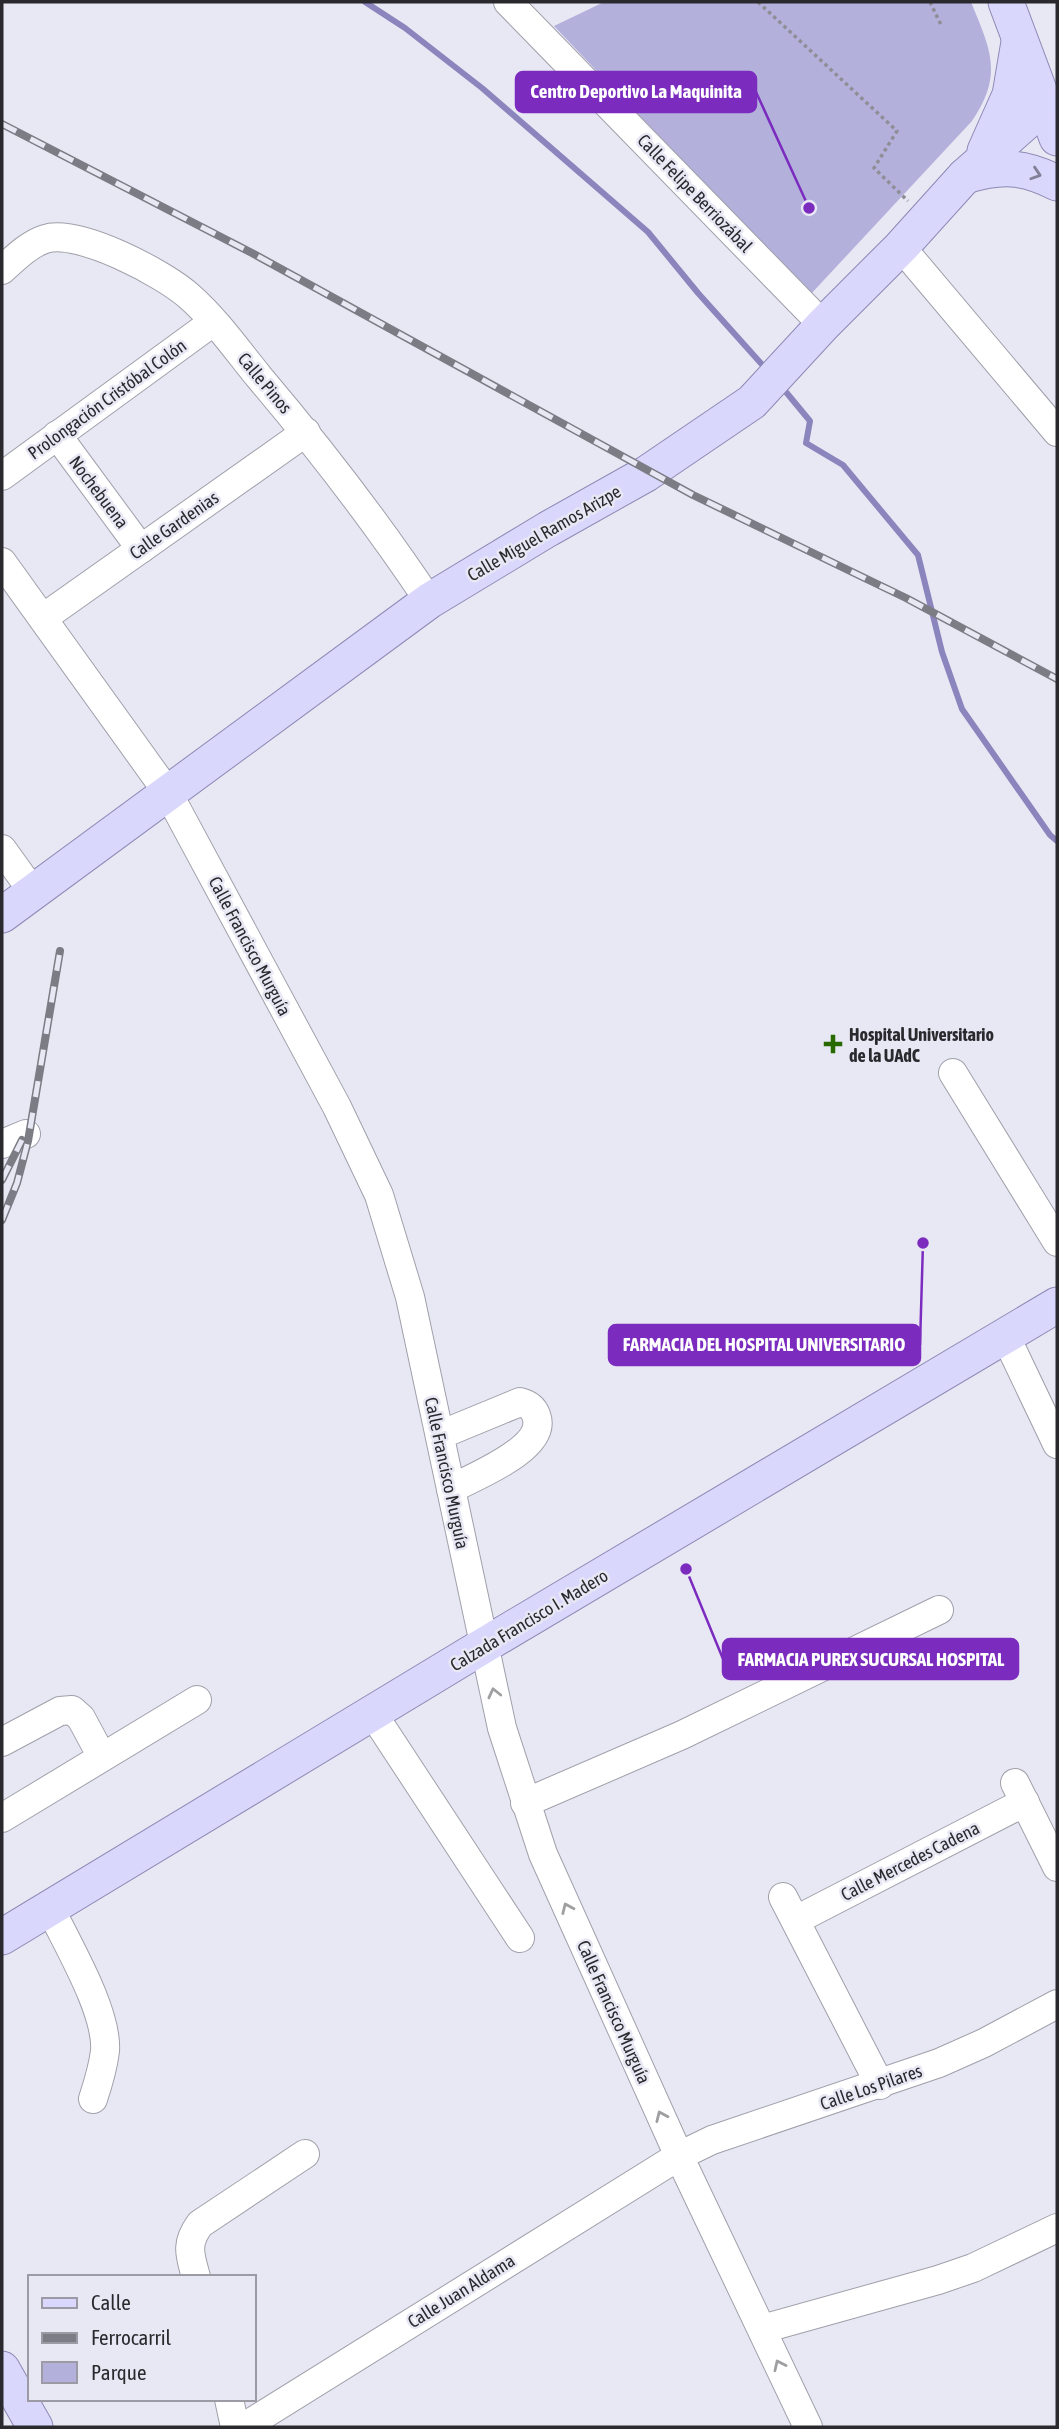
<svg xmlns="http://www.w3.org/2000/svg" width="1059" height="2429" font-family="'Asap Condensed',sans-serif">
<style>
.green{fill:#b3b0dc}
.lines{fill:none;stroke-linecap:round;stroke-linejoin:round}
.stream{stroke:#8a85bc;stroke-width:6}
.minor-casing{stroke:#a0a0ab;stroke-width:30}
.major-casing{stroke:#8c89b4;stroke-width:37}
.path{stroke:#8f8e97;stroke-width:3.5;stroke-dasharray:3.5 3.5;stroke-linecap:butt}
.minor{stroke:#fff;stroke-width:28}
.major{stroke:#dad7fd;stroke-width:35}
.rail-casing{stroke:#7c7c84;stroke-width:8}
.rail{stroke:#e8e7f4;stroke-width:5;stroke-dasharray:16;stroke-linecap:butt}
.oneway{stroke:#828096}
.oneway2{stroke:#9f9fa1}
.poi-dot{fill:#286a00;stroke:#e8e7f4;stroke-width:2.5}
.labels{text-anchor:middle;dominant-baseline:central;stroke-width:5;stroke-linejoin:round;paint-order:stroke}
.street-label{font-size:18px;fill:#2a2a2e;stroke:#e8e7f4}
.poi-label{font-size:18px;font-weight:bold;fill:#2a2a2e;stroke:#e8e7f4;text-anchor:start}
.leader{fill:none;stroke:#7b2cbf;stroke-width:2.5}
.callout-dot{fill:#7b2cbf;stroke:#e8e7f4;stroke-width:2.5}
.callout{fill:#7b2cbf;stroke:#7b2cbf;stroke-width:2.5}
.callout-label{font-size:19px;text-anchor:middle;font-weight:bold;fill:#fff}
</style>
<rect width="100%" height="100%" fill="#e8e7f4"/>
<path class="green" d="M604,2H971C990,49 1004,74 972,121L810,295L554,26Z"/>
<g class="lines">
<g class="stream">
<path d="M365,2L405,28L482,88L648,232L698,293L767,370"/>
<path d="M781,386L810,421L806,443L843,465L918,555L942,652L962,709L1050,835L1057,841"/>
</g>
<g class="minor-casing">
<g id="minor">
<path d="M508,2L823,325"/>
<path d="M901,247L1057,432"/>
<path d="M2,270C14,259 29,244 45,239C78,228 165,274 190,297C216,320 237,350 259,377C320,449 377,523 429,601"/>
<path d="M57,435L141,549"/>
<path d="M2,476L213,322"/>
<path d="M2,562L168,793L337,1107L379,1195L410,1297L502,1728L543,1854L679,2156L808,2427"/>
<path d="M43,618L306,432"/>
<path d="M2,849L33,892"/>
<path d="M953,1073L1057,1242"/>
<path d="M2,1144L26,1134"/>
<path d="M1005,1335L1057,1444"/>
<path d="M440,1435L520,1402C528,1404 533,1407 536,1415C549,1448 475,1476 451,1489"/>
<path d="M373,1714L520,1938"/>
<path d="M2,1742L60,1711L72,1710L81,1718L102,1757"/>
<path d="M1015,1783L1057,1867"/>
<path d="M525,1803L682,1735L939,1610"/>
<path d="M2,1818L197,1700"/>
<path d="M783,1897L880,2085"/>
<path d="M50,1908C67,1944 108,2012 105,2051C103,2067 98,2084 93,2099"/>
<path d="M796,1920L1025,1802"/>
<path d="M196,2277C190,2255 185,2244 200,2224L305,2154"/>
<path d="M762,2329L938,2280L973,2268L1057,2228"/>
<path d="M229,2399L235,2427"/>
<path d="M244,2427L679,2156L712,2140L939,2063L984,2043L1057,2004"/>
</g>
</g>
<g class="major-casing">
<g id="major">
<path d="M1006,2L1057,138"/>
<path d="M985,151L1010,95L1019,42"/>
<path d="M965,176C1002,165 1023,166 1057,183"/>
<path d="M2,915L429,601L548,529L646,474L752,402L823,325L901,247L965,176L1045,105"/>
<path d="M2,1937L483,1646L1057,1305"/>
<path d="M2,2369L35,2427"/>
</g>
</g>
<g class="path">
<path d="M758,2L897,131L874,168L908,201"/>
<path d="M930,2L942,27"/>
</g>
<use href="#minor" class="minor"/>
<use href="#major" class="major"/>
<g class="rail-casing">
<g id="rail">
<path d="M2,124L252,253L693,495L906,598L1057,679"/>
<path d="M2,1180L22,1140"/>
<path d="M2,1220L17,1183L28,1141L60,951"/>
</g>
</g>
<use href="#rail" class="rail"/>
</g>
<defs><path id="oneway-chevron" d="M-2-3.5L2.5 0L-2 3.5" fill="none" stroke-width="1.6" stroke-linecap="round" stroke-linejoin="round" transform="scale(1.75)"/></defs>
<use class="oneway" href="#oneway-chevron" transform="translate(1036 174) rotate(18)"/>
<g class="oneway2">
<use href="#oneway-chevron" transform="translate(494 1693) rotate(-103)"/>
<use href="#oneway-chevron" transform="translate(567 1908) rotate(-114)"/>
<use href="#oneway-chevron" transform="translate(661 2116) rotate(-114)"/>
<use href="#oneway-chevron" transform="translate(779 2365) rotate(-115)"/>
</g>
<path class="poi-dot" d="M829.5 1033.5h7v7h7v7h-7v7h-7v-7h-7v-7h7z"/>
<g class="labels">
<g class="street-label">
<text transform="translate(695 193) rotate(46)">Calle Felipe Berriozábal</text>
<text transform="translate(265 383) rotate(50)">Calle Pinos</text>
<text transform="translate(107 399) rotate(-36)">Prolongación Cristóbal Colón</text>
<text transform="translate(99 492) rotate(53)">Nochebuena</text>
<text transform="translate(174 525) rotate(-35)">Calle Gardenias</text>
<text transform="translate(544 533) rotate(-30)">Calle Miguel Ramos Arizpe</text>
<text transform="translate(250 946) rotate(62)">Calle Francisco Murguía</text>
<text transform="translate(447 1473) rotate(78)">Calle Francisco Murguía</text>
<text transform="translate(529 1620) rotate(-31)">Calzada Francisco I. Madero</text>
<text transform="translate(910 1861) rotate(-27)">Calle Mercedes Cadena</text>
<text transform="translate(614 2012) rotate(66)">Calle Francisco Murguía</text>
<text transform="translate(871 2087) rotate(-19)">Calle Los Pilares</text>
<text transform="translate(461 2291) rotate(-32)">Calle Juan Aldama</text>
</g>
<g class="poi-label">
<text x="849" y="1034">Hospital Universitario<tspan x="849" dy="21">de la UAdC</tspan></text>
</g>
</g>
<path class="leader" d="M809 208L756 92M923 1243L920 1345M686 1569L723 1659"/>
<g class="callout-dot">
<circle cx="809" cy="208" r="7"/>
<circle cx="923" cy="1243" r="7"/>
<circle cx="686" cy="1569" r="7"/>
</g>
<g class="callout">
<rect x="516" y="72" width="240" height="40" rx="7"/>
<rect x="609" y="1325" width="311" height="40" rx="7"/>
<rect x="723" y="1639" width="295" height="40" rx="7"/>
</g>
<g class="callout-label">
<text x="636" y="98">Centro Deportivo La Maquinita</text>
<text x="764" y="1351">FARMACIA DEL HOSPITAL UNIVERSITARIO</text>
<text x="871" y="1666">FARMACIA PUREX SUCURSAL HOSPITAL</text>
</g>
<rect width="1059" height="2429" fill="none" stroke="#2a2a2e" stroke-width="7"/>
<rect x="28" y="2275" width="228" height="126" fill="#e8e7f4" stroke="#9c9ba5" stroke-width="2"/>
<rect x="42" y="2298" width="35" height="10" fill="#dad7fd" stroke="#9c9ba5" stroke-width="2"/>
<text x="91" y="2310" font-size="21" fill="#2a2a2e">Calle</text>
<rect x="42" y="2333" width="35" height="10" fill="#7c7c84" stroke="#9c9ba5" stroke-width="2"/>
<text x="91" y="2345" font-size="21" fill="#2a2a2e">Ferrocarril</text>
<rect x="42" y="2362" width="35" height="21" fill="#b3b0dc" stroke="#9c9ba5" stroke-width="2"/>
<text x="91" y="2380" font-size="21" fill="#2a2a2e">Parque</text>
</svg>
